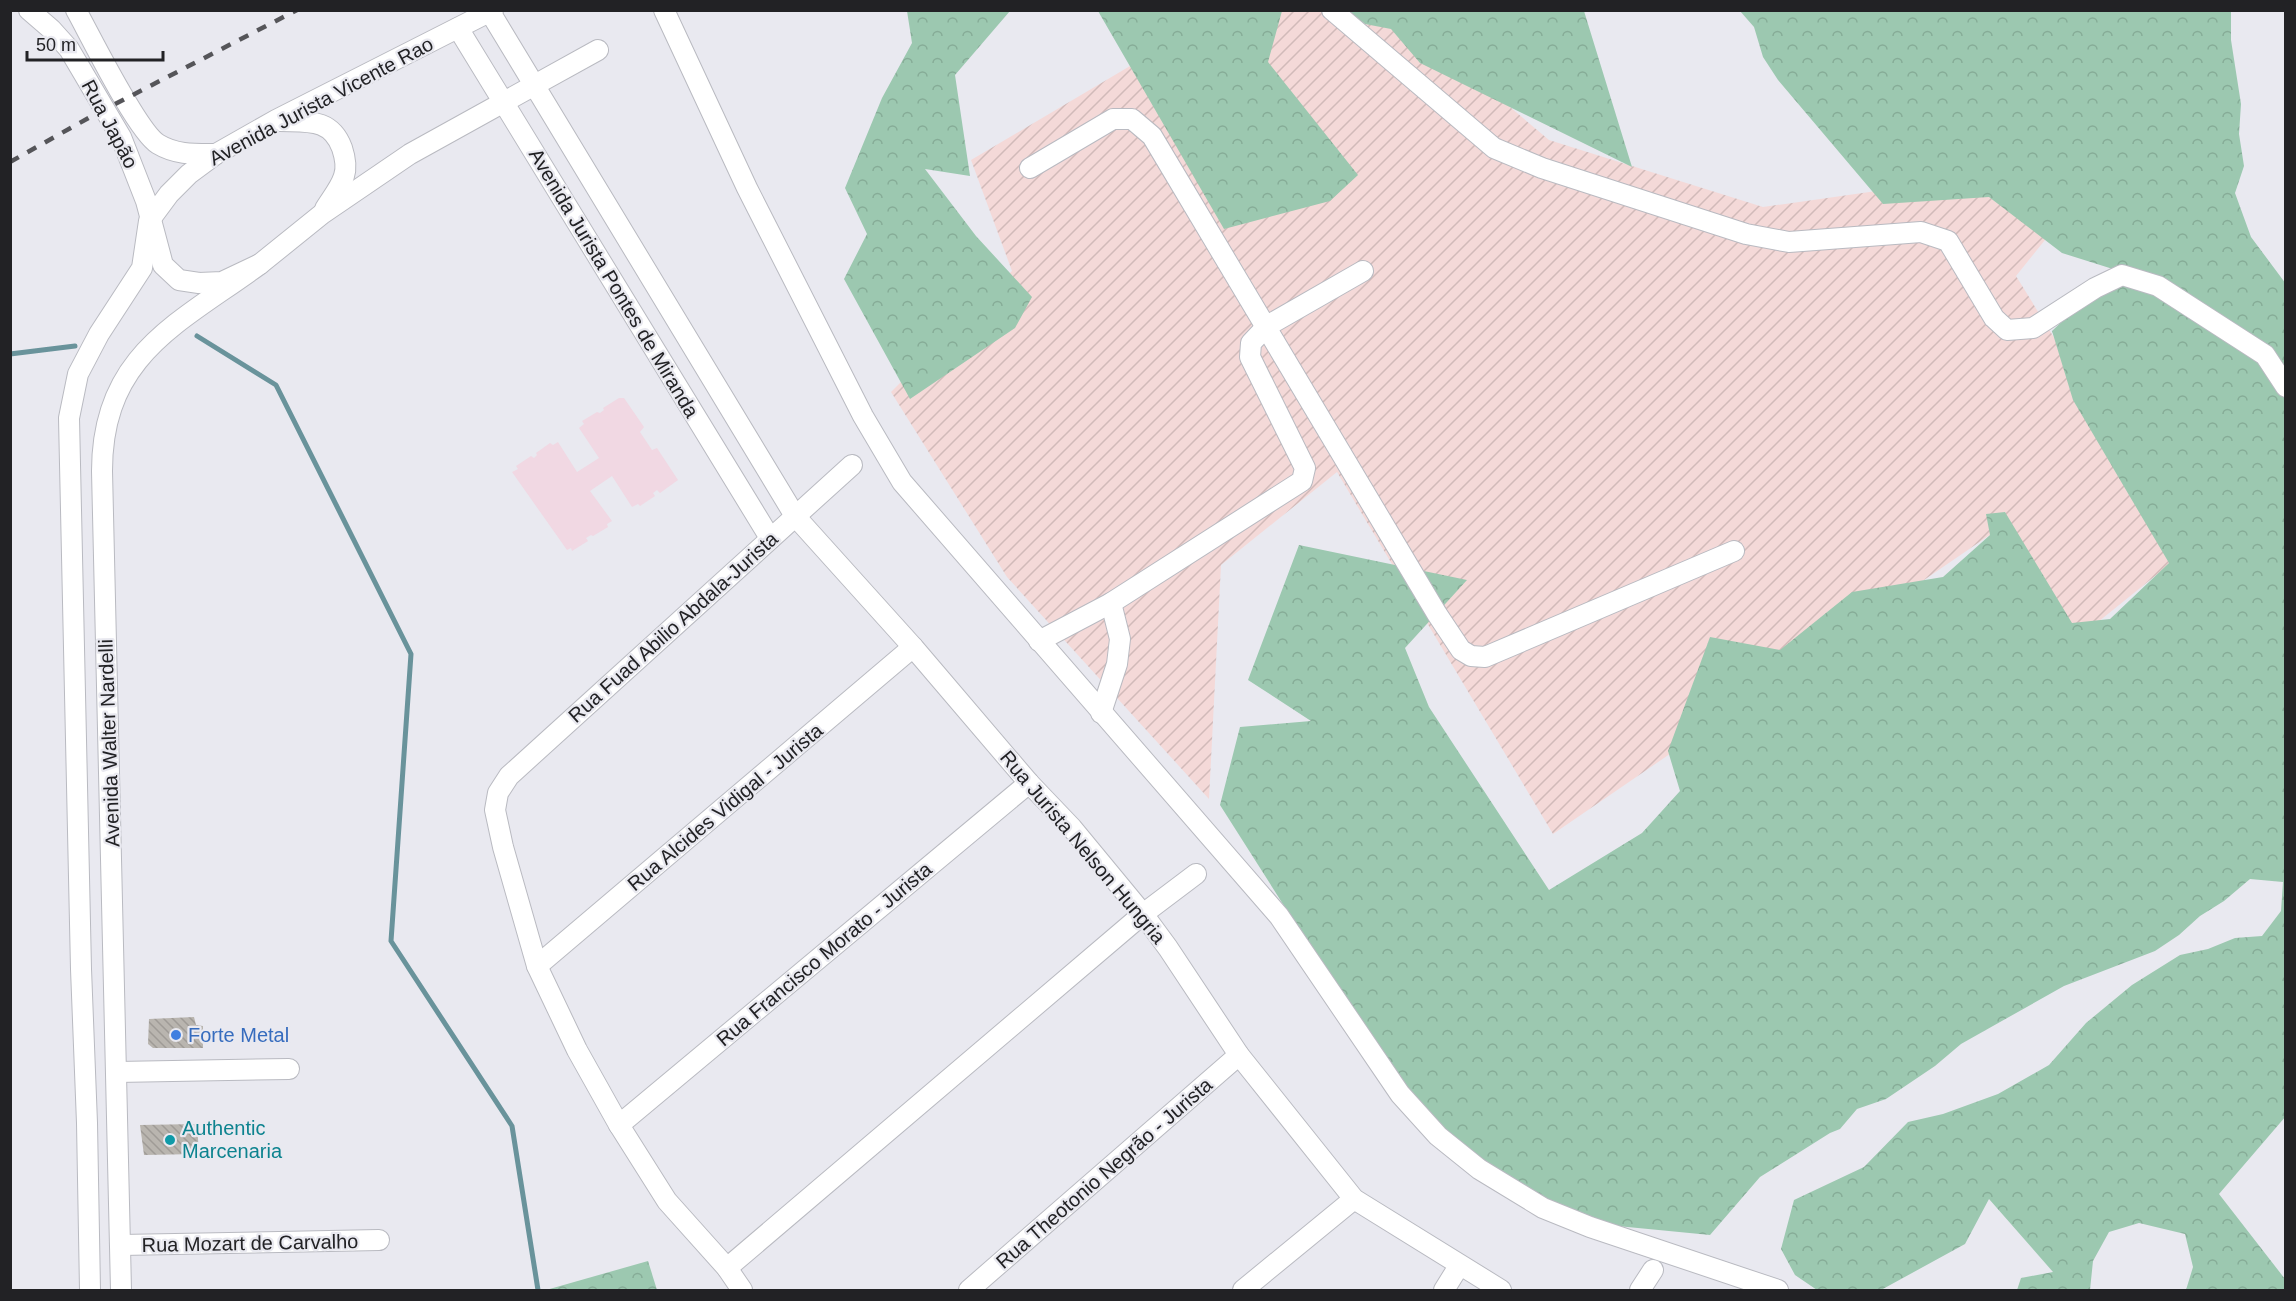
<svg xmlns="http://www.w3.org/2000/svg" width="2296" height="1301" font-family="Helvetica,sans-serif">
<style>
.industrial{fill:url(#industrial-furrows)}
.education{fill:#f1d8e3}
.forest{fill:url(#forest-crowns)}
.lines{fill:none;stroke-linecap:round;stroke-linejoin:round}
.stream{stroke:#69939b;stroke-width:5}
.building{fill:url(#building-back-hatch)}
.minor-casing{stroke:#b9bac1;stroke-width:22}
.minor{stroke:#fff;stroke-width:20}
.rail{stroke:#555559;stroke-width:4.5;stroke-dasharray:10 10;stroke-linecap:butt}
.shop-dot{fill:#3f7fe0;stroke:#e9e9f0;stroke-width:2}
.culture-dot{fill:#0f9aa8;stroke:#e9e9f0;stroke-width:2}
.labels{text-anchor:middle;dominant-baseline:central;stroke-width:4.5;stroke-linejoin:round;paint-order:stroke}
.street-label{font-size:20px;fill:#222225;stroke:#e9e9f0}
.shop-label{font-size:20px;fill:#366cbe;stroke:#e9e9f0;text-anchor:start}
.culture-label{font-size:20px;fill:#0d838f;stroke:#e9e9f0;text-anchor:start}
</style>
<defs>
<pattern id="industrial-furrows" width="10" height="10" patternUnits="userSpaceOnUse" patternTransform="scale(1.5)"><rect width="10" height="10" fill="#f4d9d8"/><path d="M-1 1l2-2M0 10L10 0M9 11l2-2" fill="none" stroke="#d1bab9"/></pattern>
<pattern id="forest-crowns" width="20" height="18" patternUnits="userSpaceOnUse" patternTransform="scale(1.5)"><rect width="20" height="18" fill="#9cc8b0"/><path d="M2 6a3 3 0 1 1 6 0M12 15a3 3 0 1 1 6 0" fill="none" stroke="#86ac97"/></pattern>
<pattern id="building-back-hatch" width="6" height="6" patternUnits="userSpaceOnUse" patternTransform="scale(1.5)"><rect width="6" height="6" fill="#b9b5af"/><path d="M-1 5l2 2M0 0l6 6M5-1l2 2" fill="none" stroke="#9f9b96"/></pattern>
</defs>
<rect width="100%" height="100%" fill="#e9e9f0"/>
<path class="industrial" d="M1223,11H1396L1549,140L1763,207L1989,175L2053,230L2016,276L2186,551L2067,647L1997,530L1553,834L1337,472L1221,565L1209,799L1007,577L891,392L1012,271L971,160Z"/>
<path class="education" d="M619,398H624L644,427L640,432L652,450L657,448L678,480L660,493L657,490L653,493L655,496L640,506L638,504L632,507L612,476L590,491L612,521L607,524L608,527L593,536L591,535L586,538L588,541L572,551L571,548L567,550L512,472L518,469L516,466L531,456L534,458L537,455L536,453L550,443L553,445L558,442L577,472L599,458L579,428L584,424L582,421L597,412L600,413L604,410L603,408Z"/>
<g class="forest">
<path d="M907,11H1010L955,75L970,176L925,169L976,236L1032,297L1015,328L910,399L844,279L867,234L845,188L882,98L912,43Z"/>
<path d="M1098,11H1282L1268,62L1358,175L1330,201L1224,229Z"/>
<path d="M1349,11H1584L1632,167L1420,63L1391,29L1365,24Z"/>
<path d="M1740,11H2231V40L2241,104L2239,134L2244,166L2235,193L2251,237L2286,284V1116L2219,1194L2285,1279V1290H2186L2193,1267L2185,1234L2139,1223L2109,1232L2093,1261L2090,1290H2017L2021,1278L2053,1272L1989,1199L1965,1244L1881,1290H1817L1795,1275L1781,1249L1794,1200L1864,1167L1908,1122L1943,1114L1998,1094L2049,1065L2086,1023L2132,985L2180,955L2208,949L2235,938L2262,936L2281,911L2283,882L2250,879L2224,901L2200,916L2179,935L2155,951L2064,986L1961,1044L1935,1066L1886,1099L1857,1109L1840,1129L1830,1133L1760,1177L1710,1235L1607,1225L1484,1174L1422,1123L1220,805L1240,727L1311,721L1248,680L1299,545L1467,580L1405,648L1429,707L1549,890L1642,833L1680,791L1668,751L1710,637L1780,650L1852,592L1943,577L1990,535L1986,514L2005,512L2072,623L2110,619L2169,563L2073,400L2052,331L2116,270L2062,253L1989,197L1883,204L1778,80L1763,57L1754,27Z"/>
<path d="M648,1261L657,1290H546Z"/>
</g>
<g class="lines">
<g class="stream">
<path d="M197,336L276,385L411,654L391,941L512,1126L538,1290"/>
<path d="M10,354L75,346"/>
</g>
</g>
<g class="building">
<path d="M194,1017L196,1025L203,1026V1048H153L148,1044L149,1019Z"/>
<path d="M197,1124L199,1154L144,1155L140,1125Z"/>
</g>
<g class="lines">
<g class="minor-casing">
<g id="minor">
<path d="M29,10L51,29L69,49L121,137L146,201L163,265L179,280L199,283L222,282L260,264L322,214L410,154L598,50"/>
<path d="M76,10C91,37 137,131 158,144C176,155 195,154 216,154"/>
<path d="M664,10L747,188L863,416L902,482L1279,916L1400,1094L1438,1136L1479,1169L1543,1208L1590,1227L1778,1290"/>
<path d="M1332,10L1494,148L1542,168L1746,234L1789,242L1921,232L1948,241L1994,318L2007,330L2033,328L2095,288L2122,275L2158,286L2265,355L2286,387"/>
<path d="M490,12L795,516L913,647L1029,783L1072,828L1143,914L1168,948L1239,1055L1354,1199L1501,1290"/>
<path d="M458,28L770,538"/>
<path d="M280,121C308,122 331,118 342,148C345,157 347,167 344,176C341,187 331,199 325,209"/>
<path d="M1030,168L1113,119H1132L1152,136L1437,614L1461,650L1471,656L1485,657L1734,551"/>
<path d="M1039,641L1111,603L1302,481L1305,468L1250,357L1251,343L1267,326L1363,271"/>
<path d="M1101,713L1117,664L1120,639L1111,603"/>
<path d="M537,966L913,647"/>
<path d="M117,1072L289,1069"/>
<path d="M619,1125L1029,783"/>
<path d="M121,1245L379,1240"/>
<path d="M727,1268L1143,914L1196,874"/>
<path d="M90,1290L87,1123L81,969L69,418L78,374L99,334L142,268L149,221L169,194L189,174L216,154L276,120L493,10"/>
<path d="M121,1290L102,471C102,355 178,324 260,264"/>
<path d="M742,1290L727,1268L667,1201L619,1125L577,1050L537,966L503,847L495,810L498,793L509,776L852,465"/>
<path d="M969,1290L1239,1055"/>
<path d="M1243,1290L1354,1199"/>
<path d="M1444,1290L1459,1266"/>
<path d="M1640,1290L1653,1270"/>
</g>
</g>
<use href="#minor" class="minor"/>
<path class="rail" d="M10,162L92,116L297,10"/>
</g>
<circle class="shop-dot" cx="176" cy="1035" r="6"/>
<circle class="culture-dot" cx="170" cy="1140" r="6"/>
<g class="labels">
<g class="street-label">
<text transform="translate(321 101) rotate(-28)">Avenida Jurista Vicente Rao</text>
<text transform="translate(110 124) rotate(62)">Rua Japão</text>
<text transform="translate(614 283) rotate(59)">Avenida Jurista Pontes de Miranda</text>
<text transform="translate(673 627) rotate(-42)">Rua Fuad Abilio Abdala-Jurista</text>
<text transform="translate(109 743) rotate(-92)">Avenida Walter Nardelli</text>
<text transform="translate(725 807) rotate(-40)">Rua Alcides Vidigal - Jurista</text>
<text transform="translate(1083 847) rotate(50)">Rua Jurista Nelson Hungria</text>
<text transform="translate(824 954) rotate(-40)">Rua Francisco Morato - Jurista</text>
<text transform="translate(1104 1173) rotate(-41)">Rua Theotonio Negrão - Jurista</text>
<text transform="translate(250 1243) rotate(-1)">Rua Mozart de Carvalho</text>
</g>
<g class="shop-label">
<text x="188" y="1035">Forte Metal</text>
</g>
<g class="culture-label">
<text x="182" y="1128">Authentic<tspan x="182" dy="23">Marcenaria</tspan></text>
</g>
</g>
<rect width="2296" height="1301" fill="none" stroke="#222225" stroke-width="24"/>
<path d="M27 51v9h136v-9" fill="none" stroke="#222225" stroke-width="3"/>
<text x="36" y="51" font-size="18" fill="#222225" stroke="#e9e9f0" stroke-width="4.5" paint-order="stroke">50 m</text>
</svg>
